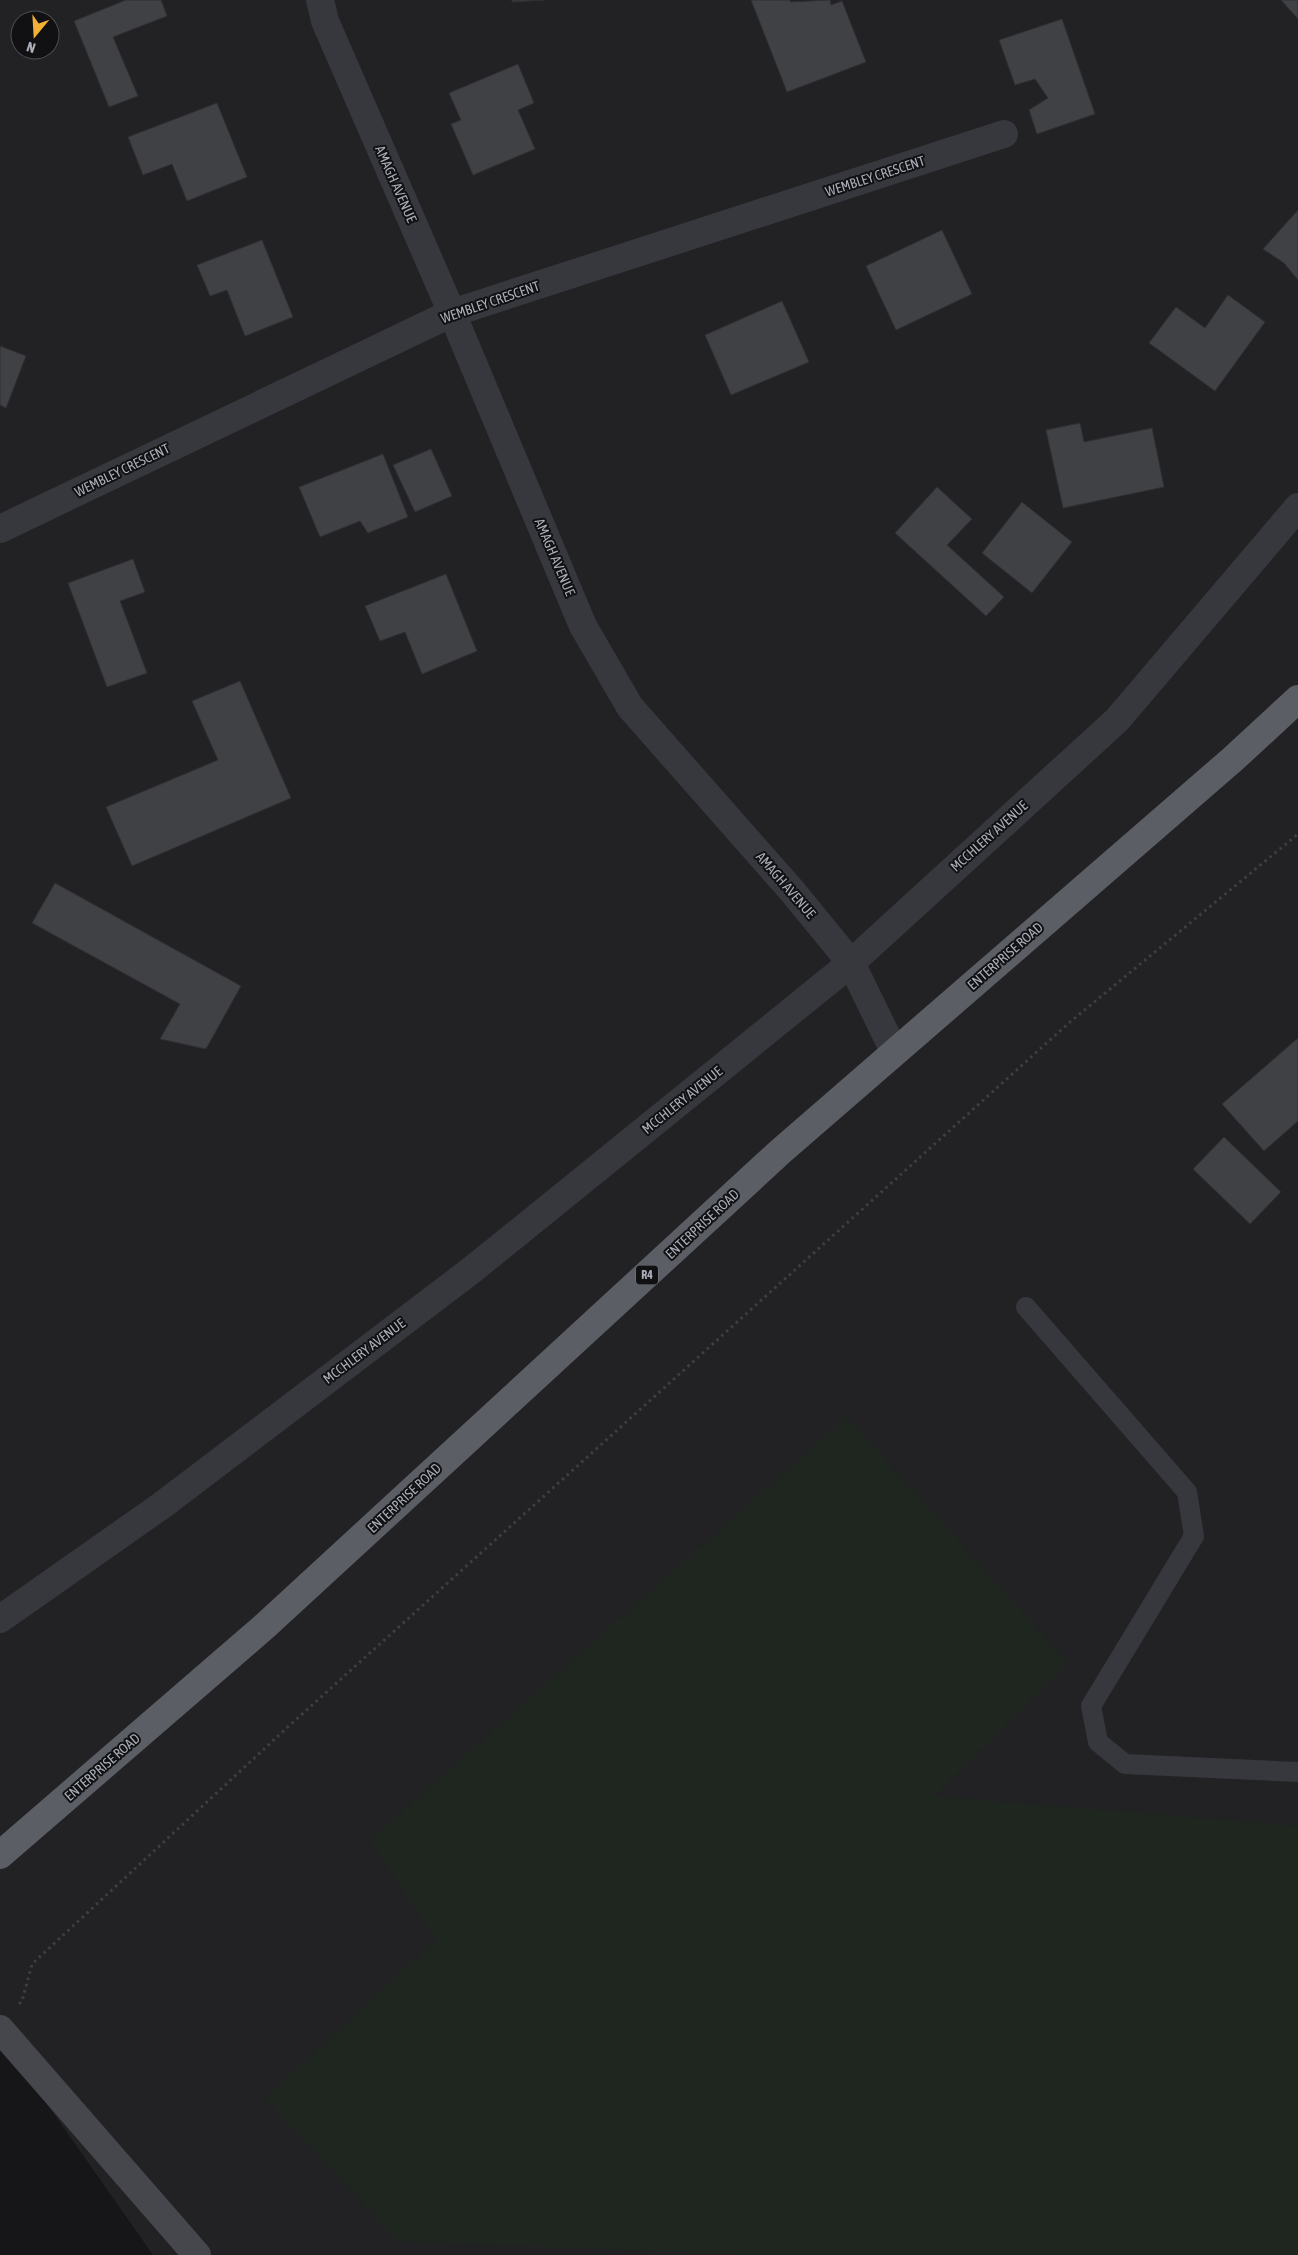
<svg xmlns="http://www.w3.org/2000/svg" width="1298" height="2255" font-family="'Asap Condensed',sans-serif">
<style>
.built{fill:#222225;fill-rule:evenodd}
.green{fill:#1e261f}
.building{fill:#404145;stroke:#303034}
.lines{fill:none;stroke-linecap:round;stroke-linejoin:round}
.path{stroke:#3d3f44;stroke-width:3;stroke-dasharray:2.5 4;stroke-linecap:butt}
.service{stroke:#37383d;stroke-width:20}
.minor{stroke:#37383d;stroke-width:28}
.secondary{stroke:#45474d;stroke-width:28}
.trunk{stroke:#5b5e65;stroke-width:28}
.labels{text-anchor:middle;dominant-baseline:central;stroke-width:4;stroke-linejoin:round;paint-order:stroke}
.shield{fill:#111113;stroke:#7b7e86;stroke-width:1}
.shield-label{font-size:12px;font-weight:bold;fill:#a8adb8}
.street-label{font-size:14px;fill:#a8adb8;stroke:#111113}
</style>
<rect width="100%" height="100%" fill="#161618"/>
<path class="built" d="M0,0H1298V2255H153L0,2037ZM20,20H50V50H20Z"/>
<path class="green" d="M847,1417L1068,1663L934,1796L1298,1826V2255H751L398,2241L265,2098L436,1940L370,1840Z"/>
<g class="building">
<path d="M126,0H161L167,16L113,37L138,96L109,107L74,21Z"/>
<path d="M512,0H545L512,2Z"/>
<path d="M751,0H790V2L830,0L831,5L842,1L866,62L787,92Z"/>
<path d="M1281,0H1298V19Z"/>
<path d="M1062,19L1095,114L1037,134L1029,110L1048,98L1035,79L1015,85L999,40Z"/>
<path d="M518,64L534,103L518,110L535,149L473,175L451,124L461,120L449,93Z"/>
<path d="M217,103L247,177L187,201L172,164L143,175L128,137Z"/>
<path d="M1298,210V280L1284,263L1263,249Z"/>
<path d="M942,230L972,294L896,330L866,266Z"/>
<path d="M262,240L293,317L245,336L227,290L210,296L197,265Z"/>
<path d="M1228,295L1265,322L1215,391L1149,343L1176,307L1205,328Z"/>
<path d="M782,301L809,362L731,395L705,335Z"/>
<path d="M0,346L26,356L6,408L0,405Z"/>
<path d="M1080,423L1084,442L1152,428L1164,487L1063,508L1046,430Z"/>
<path d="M431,449L452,496L415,512L393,465Z"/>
<path d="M383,454L408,517L368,533L360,521L320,537L299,487Z"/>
<path d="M937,487L972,519L947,545L1004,597L986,616L895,533Z"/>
<path d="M1022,502L1072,542L1032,593L982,553Z"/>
<path d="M133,559L145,592L120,601L147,673L107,687L68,583Z"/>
<path d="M446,574L477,651L422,674L405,632L380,641L365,606Z"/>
<path d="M240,681L291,798L132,866L106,807L218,760L192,701Z"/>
<path d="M55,883L241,986L206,1049L160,1039L180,1004L32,923Z"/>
<path d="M1298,1038V1121L1264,1151L1222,1104Z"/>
<path d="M1224,1137L1281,1192L1250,1224L1193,1169Z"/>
</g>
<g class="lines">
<path class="path" d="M19,2004L22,2001L32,1964L290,1725L1070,1022L1298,834"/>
<path class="service" d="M1026,1307L1187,1492L1194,1536L1091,1706L1098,1742L1125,1764L1298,1772"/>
<g class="minor">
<path d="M320,0L325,21L452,313L583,626L630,707L793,892L851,963L894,1051"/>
<path d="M0,529L452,313L1004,134"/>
<path d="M0,1619L161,1506L473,1269L851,963L1117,720L1298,507"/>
</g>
<path class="secondary" d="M0,2029L197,2255"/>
<path class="trunk" d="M0,1855L266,1625L781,1151L1233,759L1298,699"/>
</g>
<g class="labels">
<rect class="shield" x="636" y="1265.5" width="22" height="19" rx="4"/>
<g class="shield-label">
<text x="647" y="1275">R4</text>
</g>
<g class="street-label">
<text transform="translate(875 176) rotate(-18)">WEMBLEY CRESCENT</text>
<text transform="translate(396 184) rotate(66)">AMAGH AVENUE</text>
<text transform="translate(490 302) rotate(-19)">WEMBLEY CRESCENT</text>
<text transform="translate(122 470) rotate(-26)">WEMBLEY CRESCENT</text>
<text transform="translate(555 557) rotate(67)">AMAGH AVENUE</text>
<text transform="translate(989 836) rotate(-42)">MCCHLERY AVENUE</text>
<text transform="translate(786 885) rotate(49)">AMAGH AVENUE</text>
<text transform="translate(1005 956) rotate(-41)">ENTERPRISE ROAD</text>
<text transform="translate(682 1100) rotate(-39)">MCCHLERY AVENUE</text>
<text transform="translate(702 1224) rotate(-43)">ENTERPRISE ROAD</text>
<text transform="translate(364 1351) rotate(-37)">MCCHLERY AVENUE</text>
<text transform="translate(404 1498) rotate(-43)">ENTERPRISE ROAD</text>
<text transform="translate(102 1767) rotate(-41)">ENTERPRISE ROAD</text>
</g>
</g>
<g transform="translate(35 35) rotate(198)"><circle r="24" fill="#111113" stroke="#4d4f55"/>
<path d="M0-4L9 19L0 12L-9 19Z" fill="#f2b134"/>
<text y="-8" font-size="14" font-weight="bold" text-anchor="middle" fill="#a8adb8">N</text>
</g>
</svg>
